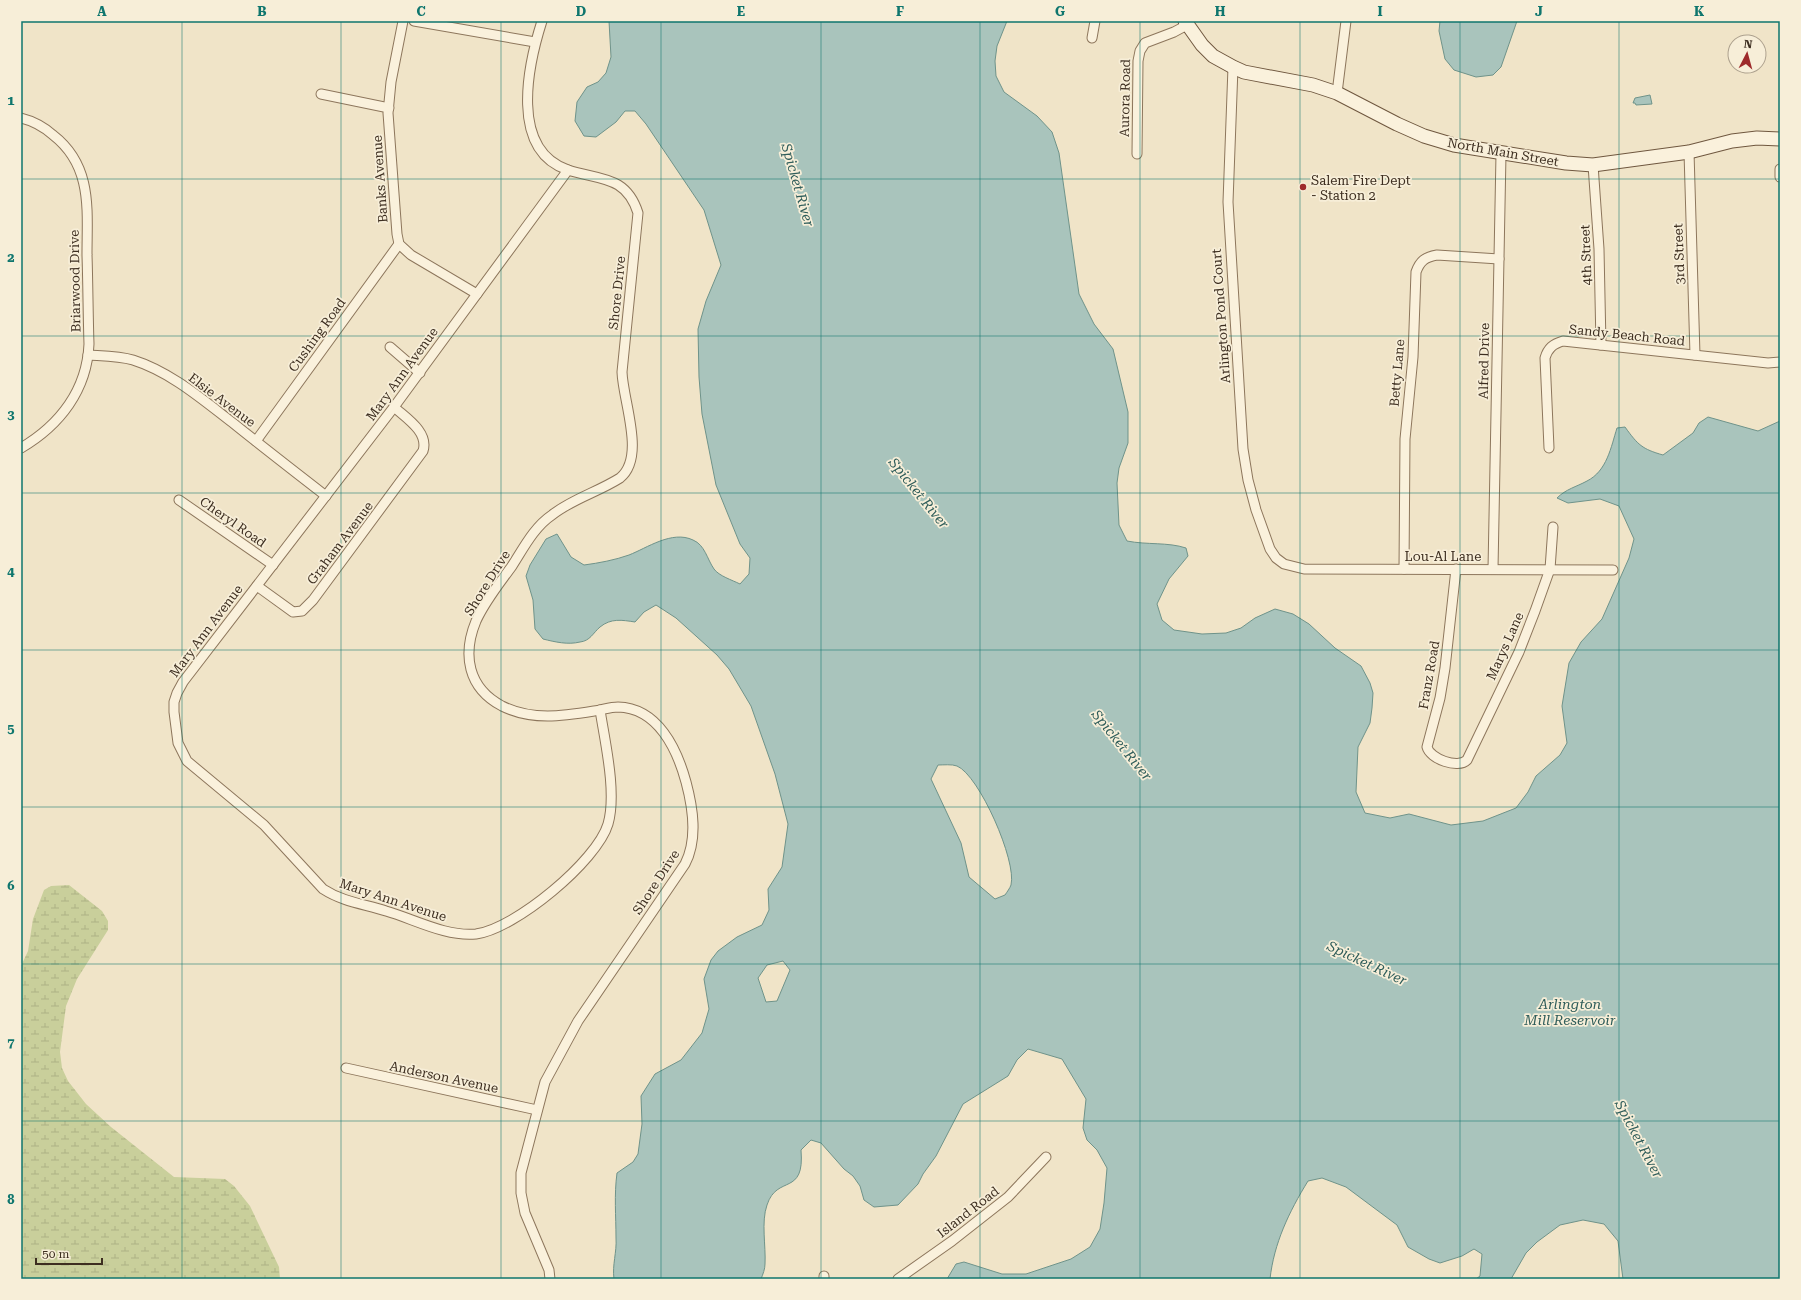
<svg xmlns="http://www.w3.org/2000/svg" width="1801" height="1300" font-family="'Roboto Serif',serif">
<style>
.wetland{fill:url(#wetland-marsh)}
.water{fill:#a9c4bc;stroke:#6f938a;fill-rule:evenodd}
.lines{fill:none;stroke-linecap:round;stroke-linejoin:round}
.street-casing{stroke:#8d765c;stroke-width:11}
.secondary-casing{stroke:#6f573f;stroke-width:15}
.street{stroke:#faf1dc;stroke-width:9}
.secondary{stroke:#faf1dc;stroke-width:13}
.grid{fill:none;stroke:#0f766e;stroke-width:1;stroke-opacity:0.55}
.poi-dot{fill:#9e2a2b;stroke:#f7eed8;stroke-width:1.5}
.labels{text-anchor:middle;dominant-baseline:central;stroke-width:3.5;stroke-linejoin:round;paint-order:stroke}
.street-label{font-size:13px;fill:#3d2e20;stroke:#f7eed8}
.poi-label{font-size:13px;fill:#3d2e20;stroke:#f7eed8;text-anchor:start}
.water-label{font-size:14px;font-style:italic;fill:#2f5d5a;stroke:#f7eed8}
.neatline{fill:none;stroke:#0f766e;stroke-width:1.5}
.grid-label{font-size:13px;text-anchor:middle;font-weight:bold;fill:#0f766e}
</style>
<defs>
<pattern id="wetland-marsh" width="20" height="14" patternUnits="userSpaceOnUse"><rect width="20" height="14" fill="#c9cf9b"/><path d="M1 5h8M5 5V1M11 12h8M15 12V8" fill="none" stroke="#aeb285"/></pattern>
</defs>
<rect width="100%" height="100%" fill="#f0e4c8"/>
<path class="wetland" d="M69,885L102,911L108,921V930L77,979L66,1006L60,1052L62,1068L68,1081L86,1104L111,1127L174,1177L225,1179L234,1186L250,1206L279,1267L280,1279H21V966L28,951L33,919L44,890L51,886Z"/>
<g class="water">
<path d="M609,21H1007L997,46L995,61L996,76L1004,92L1037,116L1052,132L1059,153L1079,294L1094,324L1113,349L1128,412V443L1119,468L1117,483L1119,525L1127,541C1147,545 1168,542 1186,548L1188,556L1169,579L1157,604L1162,620L1174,630L1202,634L1226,633L1241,628L1255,618L1275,609L1293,614L1309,624L1335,648L1361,666L1370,683L1373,693L1372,708L1370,723L1358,747L1356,792L1365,813L1390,818L1409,814L1451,825L1483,821L1516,808L1528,792L1536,776L1560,755L1567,743L1562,706L1569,663L1581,642L1602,619L1629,558L1634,539L1619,506L1600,499L1568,503L1557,498C1566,489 1576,487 1587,481C1607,471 1611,447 1617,428L1625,427C1638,445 1642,449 1663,455L1693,433L1699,423L1708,417L1758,431L1780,421V1279H1623L1618,1241L1604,1224L1583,1220L1560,1225L1537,1242L1526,1253L1511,1279H1476L1480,1276L1482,1254L1474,1249L1462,1256L1440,1263L1429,1259L1408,1247L1397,1225L1346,1187L1322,1178L1308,1181C1289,1212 1274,1243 1270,1279H947L956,1264L964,1262L1002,1274H1026L1071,1259L1090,1247L1100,1229L1104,1203L1107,1168L1097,1150L1087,1140L1083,1128L1086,1099L1062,1059L1028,1049L1017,1060L1008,1076L963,1104L936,1156L923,1174L918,1184L898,1205L874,1207L864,1200L860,1186L853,1176L844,1169L821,1143L811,1140L801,1150C805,1197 777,1174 767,1205C761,1222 766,1246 765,1264C765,1269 763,1274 761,1279H614C612,1265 617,1252 616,1238C616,1216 614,1195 617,1173L633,1162L638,1154L642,1124L641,1096L655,1074L681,1060L702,1033L709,1009L704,979L711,960L718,951L737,937L762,925L769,910L768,889L782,867L788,824L775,774L751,706L729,669L717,655L676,618L656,605L644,612L635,622C622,620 611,618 600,627C593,633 590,641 580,642C568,645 555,642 543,639L535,629L533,600L526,576L530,565L546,539L557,534L571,557L584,565C599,563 615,560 629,555C647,548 672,530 693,540C705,545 707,559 714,569C719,576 732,580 740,584L749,574L750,558L740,544L716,485L702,414L699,377L698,329L706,301L721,265L704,210L646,124L635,111H625L616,122L596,137L584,136L575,121L577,102L587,87L598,82L606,73L611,57ZM938,765C943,765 952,764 957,766C979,775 1017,861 1011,885C1010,888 1007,892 1005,895L995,899L969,877L961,843L931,779ZM783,961L790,970L777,1001L766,1002L758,978L767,965Z"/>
<path d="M1440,21H1517L1501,67L1493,75L1476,77L1454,70L1445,59L1439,31Z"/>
<path d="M1650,95L1652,104L1636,105L1635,103H1633L1635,98Z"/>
</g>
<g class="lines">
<g class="street-casing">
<g id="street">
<path d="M403,21L391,82L388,113L397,234L399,244L411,255L477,294"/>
<path d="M414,21L535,42"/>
<path d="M542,21C528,65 509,150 568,170C599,180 626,175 638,213L622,372C623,402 646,457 620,478C598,492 572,499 552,515C534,527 523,549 512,566C499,584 485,601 476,621C462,655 468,688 502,706C532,721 563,716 594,711C602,710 610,707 618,707C658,708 677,749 686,782C693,808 698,839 685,864L578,1021L545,1082L521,1173V1193L525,1213L549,1270L550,1279"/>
<path d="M1092,38L1095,21"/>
<path d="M1233,67L1228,202L1243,449L1248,480L1256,510L1270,549L1276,558L1284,564L1304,569L1613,570"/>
<path d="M1337,93L1346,21"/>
<path d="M321,94L389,108"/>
<path d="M21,118C33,121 44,127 53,135C93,166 87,210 87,255C88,285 88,314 89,344C87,390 60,425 21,448"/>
<path d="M1689,152L1695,355"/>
<path d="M1137,154L1138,61L1140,51L1145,43L1174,32L1187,25"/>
<path d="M1593,165L1599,249L1601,345"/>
<path d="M1780,169V177"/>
<path d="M568,170L394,407L183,682L177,693L174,702V712L178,743L187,761L264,825L323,889C343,902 364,904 386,911C414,919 446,937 476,934C515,929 597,861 608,824C617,793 605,742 600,710"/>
<path d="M390,347L420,373"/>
<path d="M88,355C103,356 119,356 133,360C171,372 203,400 233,423C264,448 295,472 326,496"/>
<path d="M256,441L399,244"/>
<path d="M1549,448L1545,358C1548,348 1553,344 1563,341L1768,363L1780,362"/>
<path d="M179,500L273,565"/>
<path d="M1404,569L1405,439L1413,357L1416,272C1420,261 1425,257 1437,255L1499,259"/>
<path d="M1456,569L1445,668L1440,698L1427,747C1430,759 1458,769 1467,760L1519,652L1535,611L1550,569L1553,527"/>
<path d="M1493,569L1501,154"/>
<path d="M257,586L293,612L302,611L313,600L423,451C429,432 406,418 394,407"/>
<path d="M346,1068L537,1110"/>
<path d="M824,1279V1276"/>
<path d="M898,1279L952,1241L1008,1197L1046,1157"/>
</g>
</g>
<g class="secondary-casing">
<path id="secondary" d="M1185,21L1202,45L1213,56L1233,67L1244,72L1313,85L1337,93L1397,124L1424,136L1454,145L1566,163L1593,165L1689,152L1732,141L1757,138L1780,139"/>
</g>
<use href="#street" class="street"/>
<use href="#secondary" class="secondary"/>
</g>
<path class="grid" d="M182,21V1279M341,21V1279M501,21V1279M661,21V1279M821,21V1279M980,21V1279M1140,21V1279M1300,21V1279M1460,21V1279M1619,21V1279M21,179H1780M21,336H1780M21,493H1780M21,650H1780M21,807H1780M21,964H1780M21,1121H1780"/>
<circle class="poi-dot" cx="1303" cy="187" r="4"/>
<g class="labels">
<g class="street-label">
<text transform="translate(1125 98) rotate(-89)">Aurora Road</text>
<text transform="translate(1503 152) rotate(10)">North Main Street</text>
<text transform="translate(380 179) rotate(-94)">Banks Avenue</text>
<text transform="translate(1679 254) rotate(-92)">3rd Street</text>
<text transform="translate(1586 255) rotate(-92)">4th Street</text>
<text transform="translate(75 281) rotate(-91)">Briarwood Drive</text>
<text transform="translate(617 293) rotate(-84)">Shore Drive</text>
<text transform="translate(1221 316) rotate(-94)">Arlington Pond Court</text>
<text transform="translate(317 335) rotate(-54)">Cushing Road</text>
<text transform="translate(1627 335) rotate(6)">Sandy Beach Road</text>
<text transform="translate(1484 361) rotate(-89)">Alfred Drive</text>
<text transform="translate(1397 373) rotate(-85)">Betty Lane</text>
<text transform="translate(402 374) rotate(-54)">Mary Ann Avenue</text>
<text transform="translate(222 400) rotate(37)">Elsie Avenue</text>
<text transform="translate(233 522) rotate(35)">Cheryl Road</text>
<text transform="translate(340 543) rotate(-53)">Graham Avenue</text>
<text x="1443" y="556">Lou-Al Lane</text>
<text transform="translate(487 583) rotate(-58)">Shore Drive</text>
<text transform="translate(206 631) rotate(-53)">Mary Ann Avenue</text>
<text transform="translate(1505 646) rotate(-66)">Marys Lane</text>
<text transform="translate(1429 675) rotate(-80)">Franz Road</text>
<text transform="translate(656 882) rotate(-57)">Shore Drive</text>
<text transform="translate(393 900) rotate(18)">Mary Ann Avenue</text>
<text transform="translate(444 1077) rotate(12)">Anderson Avenue</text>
<text transform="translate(968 1212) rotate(-38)">Island Road</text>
</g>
<g class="poi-label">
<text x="1311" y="180">Salem Fire Dept<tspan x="1311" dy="15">- Station 2</tspan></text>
</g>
<g class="water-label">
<text transform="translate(798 185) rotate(74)">Spicket River</text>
<text transform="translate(919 493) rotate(51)">Spicket River</text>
<text transform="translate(1122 745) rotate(51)">Spicket River</text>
<text transform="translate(1367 963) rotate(25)">Spicket River</text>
<text x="1570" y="1004">Arlington<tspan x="1570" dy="16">Mill Reservoir</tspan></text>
<text transform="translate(1639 1139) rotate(62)">Spicket River</text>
</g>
</g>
<rect width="1801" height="1300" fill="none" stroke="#f7eed8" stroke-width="44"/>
<g transform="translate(1747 54) rotate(6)"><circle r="19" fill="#f7eed8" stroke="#ada18e"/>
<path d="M0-3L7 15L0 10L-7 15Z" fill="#9e2a2b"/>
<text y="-6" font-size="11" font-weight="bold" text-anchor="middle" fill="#3d2e20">N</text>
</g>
<path d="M36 1258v6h66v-6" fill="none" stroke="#3d2e20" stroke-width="2"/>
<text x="42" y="1258" font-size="12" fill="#3d2e20" stroke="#f7eed8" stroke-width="3" paint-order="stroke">50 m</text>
<rect x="22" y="22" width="1757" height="1256" class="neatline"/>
<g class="grid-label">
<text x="102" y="16">A</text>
<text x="262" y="16">B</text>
<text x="421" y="16">C</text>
<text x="581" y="16">D</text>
<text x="741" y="16">E</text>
<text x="900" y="16">F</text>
<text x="1060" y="16">G</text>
<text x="1220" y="16">H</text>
<text x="1380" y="16">I</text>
<text x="1539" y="16">J</text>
<text x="1699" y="16">K</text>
<text x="11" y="105">1</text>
<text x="11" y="262">2</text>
<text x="11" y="419">3</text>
<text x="11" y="576">4</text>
<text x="11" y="733">5</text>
<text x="11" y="890">6</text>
<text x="11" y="1047">7</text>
<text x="11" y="1204">8</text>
</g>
</svg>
